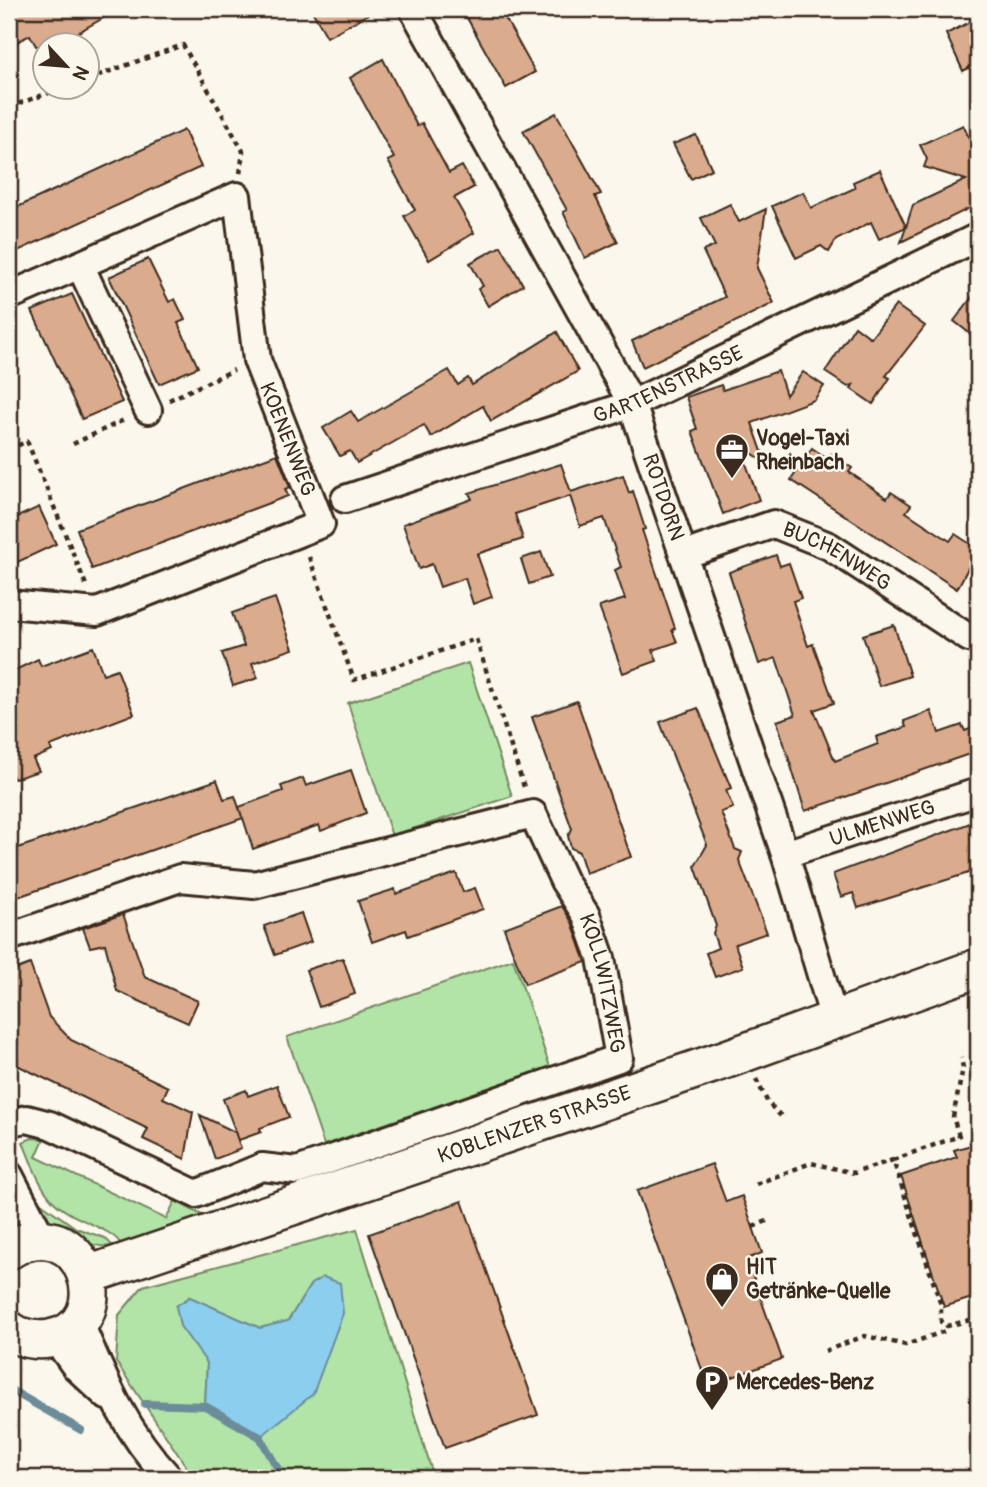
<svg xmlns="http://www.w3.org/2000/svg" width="987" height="1487" font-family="Pangolin,sans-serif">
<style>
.green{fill:#b1e4a6;stroke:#768762;stroke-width:2;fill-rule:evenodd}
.water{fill:#8cceed;stroke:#6c8c9a;stroke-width:2}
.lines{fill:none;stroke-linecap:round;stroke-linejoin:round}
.stream{stroke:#6c8c9a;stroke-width:8}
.building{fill:#dbab8d;stroke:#3b2a1e;stroke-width:2}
.street-casing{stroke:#3b2a1e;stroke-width:32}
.secondary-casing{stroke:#3b2a1e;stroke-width:42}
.path{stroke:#3b2a1e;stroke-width:4.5;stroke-dasharray:5 5;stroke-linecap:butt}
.street{stroke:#fbf7ec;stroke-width:26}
.secondary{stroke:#fbf7ec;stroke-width:37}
.labels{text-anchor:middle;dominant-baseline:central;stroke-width:5;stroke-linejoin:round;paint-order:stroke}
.street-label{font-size:21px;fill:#3b2a1e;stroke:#fbf7ec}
.poi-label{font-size:21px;font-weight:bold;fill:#3b2a1e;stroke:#fbf7ec;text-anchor:start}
</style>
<rect width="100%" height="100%" fill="#fbf7ec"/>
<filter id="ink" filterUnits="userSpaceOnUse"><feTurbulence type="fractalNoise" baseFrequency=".0143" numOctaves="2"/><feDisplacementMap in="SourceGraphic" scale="14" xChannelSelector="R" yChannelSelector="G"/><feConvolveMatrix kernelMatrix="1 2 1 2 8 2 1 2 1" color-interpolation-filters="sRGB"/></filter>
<g filter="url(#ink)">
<g class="green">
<path d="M468,663L512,796L392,836L348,703Z"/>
<path d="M513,959L550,1067L324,1145L287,1037Z"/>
<path d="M32,1138L44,1139L36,1157L166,1219L175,1201L202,1215L204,1223L121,1245C114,1228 72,1221 53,1201C39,1186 31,1162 23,1142Z"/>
<path d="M41,1203L76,1228L105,1238L114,1247C83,1248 54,1228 35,1205Z"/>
<path d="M357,1229L434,1478H202L186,1466L116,1362L119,1315L143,1286ZM311,1284L260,1437L205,1406L207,1363L189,1297L260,1328L288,1321Z"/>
</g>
<path class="water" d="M323,1277L340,1283L343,1313L313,1394L260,1437L205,1406L207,1363L180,1326L176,1306L190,1297L260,1328L288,1321L311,1284Z"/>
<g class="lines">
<g class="stream">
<path d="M9,1389L81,1430"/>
<path d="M145,1404L205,1406L260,1437L283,1478"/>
</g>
</g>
<g class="building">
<path d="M9,9H119L54,46H36L30,35L9,46Z"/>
<path d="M311,9H377L327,37Z"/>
<path d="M478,9H500L535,72L506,88L466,16Z"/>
<path d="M978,18V63L963,71L946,34Z"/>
<path d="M383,59L417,126L422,123L449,173L462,166L474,187L454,198L474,233L429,260L404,216L415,210L388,161L394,158L350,78Z"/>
<path d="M556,113L601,194L595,196L618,242L585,258L563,212L567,210L523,131Z"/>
<path d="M963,125L978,157V204L901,242L906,227L879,239L871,222L836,240L829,252L821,246L796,258L772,206L803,192L811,208L855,188L853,182L880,170L906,227L913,205L966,180L924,167L927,159L920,145Z"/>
<path d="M184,130L201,167L9,255V211Z"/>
<path d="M696,135L712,169L691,179L673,144Z"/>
<path d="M730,204L739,222L766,209L757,268L774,303L643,367L632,341L725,297L703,251L715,246L701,218Z"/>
<path d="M501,246L523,285L488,306L478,289L483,286L470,263Z"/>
<path d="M148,259L169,302L175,299L185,320L178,323L198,367L159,384L109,277Z"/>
<path d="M978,289V340L954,321Z"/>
<path d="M72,294L122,402L82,419L32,311Z"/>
<path d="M896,305L925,326L886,376L890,378L873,404L851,389L853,385L848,387L825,372L855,326L871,338Z"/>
<path d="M557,332L578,371L491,421L483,406L431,437L424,425L357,463L350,451L340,456L323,428L351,411L358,422L449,370L458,385L468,378L472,385Z"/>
<path d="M778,371L786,395L803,372L824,386L814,400L752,423L766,463L739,444L759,500L723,514L692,431L697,429L686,397L721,385L723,390Z"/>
<path d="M812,448L828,459L831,454L852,468L849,472L887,498L891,492L902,499L911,505L906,512L950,541L955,534L978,549L957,589L791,480Z"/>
<path d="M277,454L290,487L285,489L288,496L92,569L77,529Z"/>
<path d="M561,464L571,492L623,475L629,493L633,491L645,529L642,530L675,628L672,630L677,642L653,650L657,661L623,673L599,607L625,599L615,570L621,567L604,518L580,526L570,496L515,514L523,539L477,554L492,597L473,604L465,578L440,587L432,564L419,569L403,524L472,499L469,493Z"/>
<path d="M39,507L56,544L9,566V521Z"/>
<path d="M541,552L550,577L529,584L521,559Z"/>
<path d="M776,555L780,566L789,563L801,598L793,601L808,646L813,644L834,703L814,710L835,761L878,744L876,737L906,727L904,721L931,711L939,733L962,725L965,731L978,726V751L805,811L777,721L795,715L776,658L759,664L729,572Z"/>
<path d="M275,598L293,649L252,663L258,678L233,686L222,653L244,646L232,613Z"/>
<path d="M894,625L910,676L879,686L863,635Z"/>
<path d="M93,647L103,674L117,669L134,714L50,746L52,751L33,759L39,771L14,779L9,769V673L38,659L41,666Z"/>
<path d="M577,701L631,857L586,873L579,852L571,848L568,836L572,829L532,717Z"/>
<path d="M698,708L731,788L726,790L733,808L721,812L735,849L742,852L739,860L767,933L735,944L743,967L715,977L706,953L718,948L713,933L716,926L695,866L707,845L660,722Z"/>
<path d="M351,770L366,813L321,831L319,825L253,849L243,818L9,900V851L217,780L224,799L235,796L242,817L239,807L283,791L281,786L303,778L306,786Z"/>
<path d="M970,823L978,844V870L858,908L853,893L841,897L833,874Z"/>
<path d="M456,873L463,892L475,888L483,909L408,936L406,930L372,942L358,901L395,889L396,894Z"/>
<path d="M562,906L572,922L586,962L525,984L504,928Z"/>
<path d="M301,913L311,942L275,955L264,926Z"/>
<path d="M123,914L145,977L198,1001L188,1023L117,991L105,944L90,947L83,928Z"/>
<path d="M343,958L355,994L319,1007L306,970Z"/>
<path d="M30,964L49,1017L71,1040L168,1087L163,1098L193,1112L185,1159L143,1139L148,1129L17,1065L9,1043V972Z"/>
<path d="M277,1085L289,1117L260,1128L261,1132L239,1140L223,1099L246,1090L248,1096Z"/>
<path d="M200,1115L235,1132L241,1149L215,1159Z"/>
<path d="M978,1143V1296L944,1307L901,1176L957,1157L954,1150Z"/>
<path d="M712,1164L726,1202L742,1196L762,1253L747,1259L782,1359L708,1386L637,1191Z"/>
<path d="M462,1201L538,1415L445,1448L369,1234Z"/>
</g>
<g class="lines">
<g class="street-casing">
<g id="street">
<path id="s1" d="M413,9L632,404L785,854L834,1019"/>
<path d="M80,265L148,410"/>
<path id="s2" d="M9,296L237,196L257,360L321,524L97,612L9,604"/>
<path id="s3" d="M345,499L632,404L978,237"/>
<path id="s4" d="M684,555L774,524L829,546L969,638L978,640"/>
<path id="s5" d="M785,854L978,792"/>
<path id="s6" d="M9,937L180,878L254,885L533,814L564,881L586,915L601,958L619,1058L297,1171L262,1167L196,1194L50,1125L27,1119L9,1122"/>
<path d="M9,1175L43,1240"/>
<path d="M79,1321C104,1380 124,1430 169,1478"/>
<path d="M55,1338L75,1366L107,1396"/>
</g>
</g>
<g class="secondary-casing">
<g id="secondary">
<path d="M9,1250C83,1204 124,1325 50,1339C35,1341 21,1339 9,1330"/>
<path id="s7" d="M88,1275L724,1060L978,968"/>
</g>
</g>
<g class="path">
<path d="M88,79L183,45L243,151L240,174"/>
<path d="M9,107L63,88"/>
<path d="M169,400L234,370"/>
<path d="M73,444L126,419"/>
<path d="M9,450L27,441L86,585"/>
<path d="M309,557L354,680L476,639L525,790"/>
<path d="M756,1079L768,1103L784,1119"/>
<path d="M893,1160L959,1136L953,1117L963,1068L961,1058"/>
<path d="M756,1184L811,1163L854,1173L893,1160L941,1305V1322L947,1326L978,1318"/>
<path d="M753,1227L769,1220"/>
<path d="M825,1351L865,1336L906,1345L945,1331L947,1326"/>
</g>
<use href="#street" class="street"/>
<use href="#secondary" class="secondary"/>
</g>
</g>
<defs>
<g id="office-pin" transform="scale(1.75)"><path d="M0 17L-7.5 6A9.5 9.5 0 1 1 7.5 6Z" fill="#3b2a1e" stroke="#fbf7ec"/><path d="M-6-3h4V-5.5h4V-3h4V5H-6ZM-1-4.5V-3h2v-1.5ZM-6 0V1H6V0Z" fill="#fff"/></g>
<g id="shop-pin" transform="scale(1.75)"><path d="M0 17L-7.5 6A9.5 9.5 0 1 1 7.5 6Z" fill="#3b2a1e" stroke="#fbf7ec"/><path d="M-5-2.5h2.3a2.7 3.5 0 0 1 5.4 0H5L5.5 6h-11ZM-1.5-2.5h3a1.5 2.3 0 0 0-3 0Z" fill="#fff"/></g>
<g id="parking-pin" transform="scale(1.75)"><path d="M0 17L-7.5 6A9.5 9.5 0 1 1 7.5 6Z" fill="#3b2a1e" stroke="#fbf7ec"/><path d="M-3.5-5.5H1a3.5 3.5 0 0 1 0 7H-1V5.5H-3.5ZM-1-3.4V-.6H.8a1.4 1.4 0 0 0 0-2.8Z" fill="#fff"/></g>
</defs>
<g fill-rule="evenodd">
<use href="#office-pin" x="732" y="450"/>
<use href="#shop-pin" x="722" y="1279"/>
<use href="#parking-pin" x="712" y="1382"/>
</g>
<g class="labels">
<g class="street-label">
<text stroke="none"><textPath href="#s3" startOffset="343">GARTENSTRASSE</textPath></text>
<text stroke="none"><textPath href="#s2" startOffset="499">KOENENWEG</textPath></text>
<text stroke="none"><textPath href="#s1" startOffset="550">ROTDORN</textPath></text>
<text stroke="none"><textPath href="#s4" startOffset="166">BUCHENWEG</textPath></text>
<text stroke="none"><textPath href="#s5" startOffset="102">ULMENWEG</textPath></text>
<text stroke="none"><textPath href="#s6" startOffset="728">KOLLWITZWEG</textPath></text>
<text stroke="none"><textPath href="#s7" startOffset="471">KOBLENZER STRASSE</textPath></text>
</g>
<g class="poi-label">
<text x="756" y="438">Vogel-Taxi<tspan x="756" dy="24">Rheinbach</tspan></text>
<text x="746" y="1267">HIT<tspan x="746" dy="24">Getränke-Quelle</tspan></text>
<text x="736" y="1382">Mercedes-Benz</text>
</g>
</g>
<rect width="987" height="1487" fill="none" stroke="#fbf7ec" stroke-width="35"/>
<rect x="18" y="18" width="952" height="1452" fill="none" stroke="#3b2a1e" stroke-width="2.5" filter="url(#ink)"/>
<g transform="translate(66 66) rotate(116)"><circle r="33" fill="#fbf7ec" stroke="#aea59a" stroke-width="2"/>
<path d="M0-5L12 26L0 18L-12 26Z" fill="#3b2a1e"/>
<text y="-10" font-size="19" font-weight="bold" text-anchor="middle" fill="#3b2a1e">N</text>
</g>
</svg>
